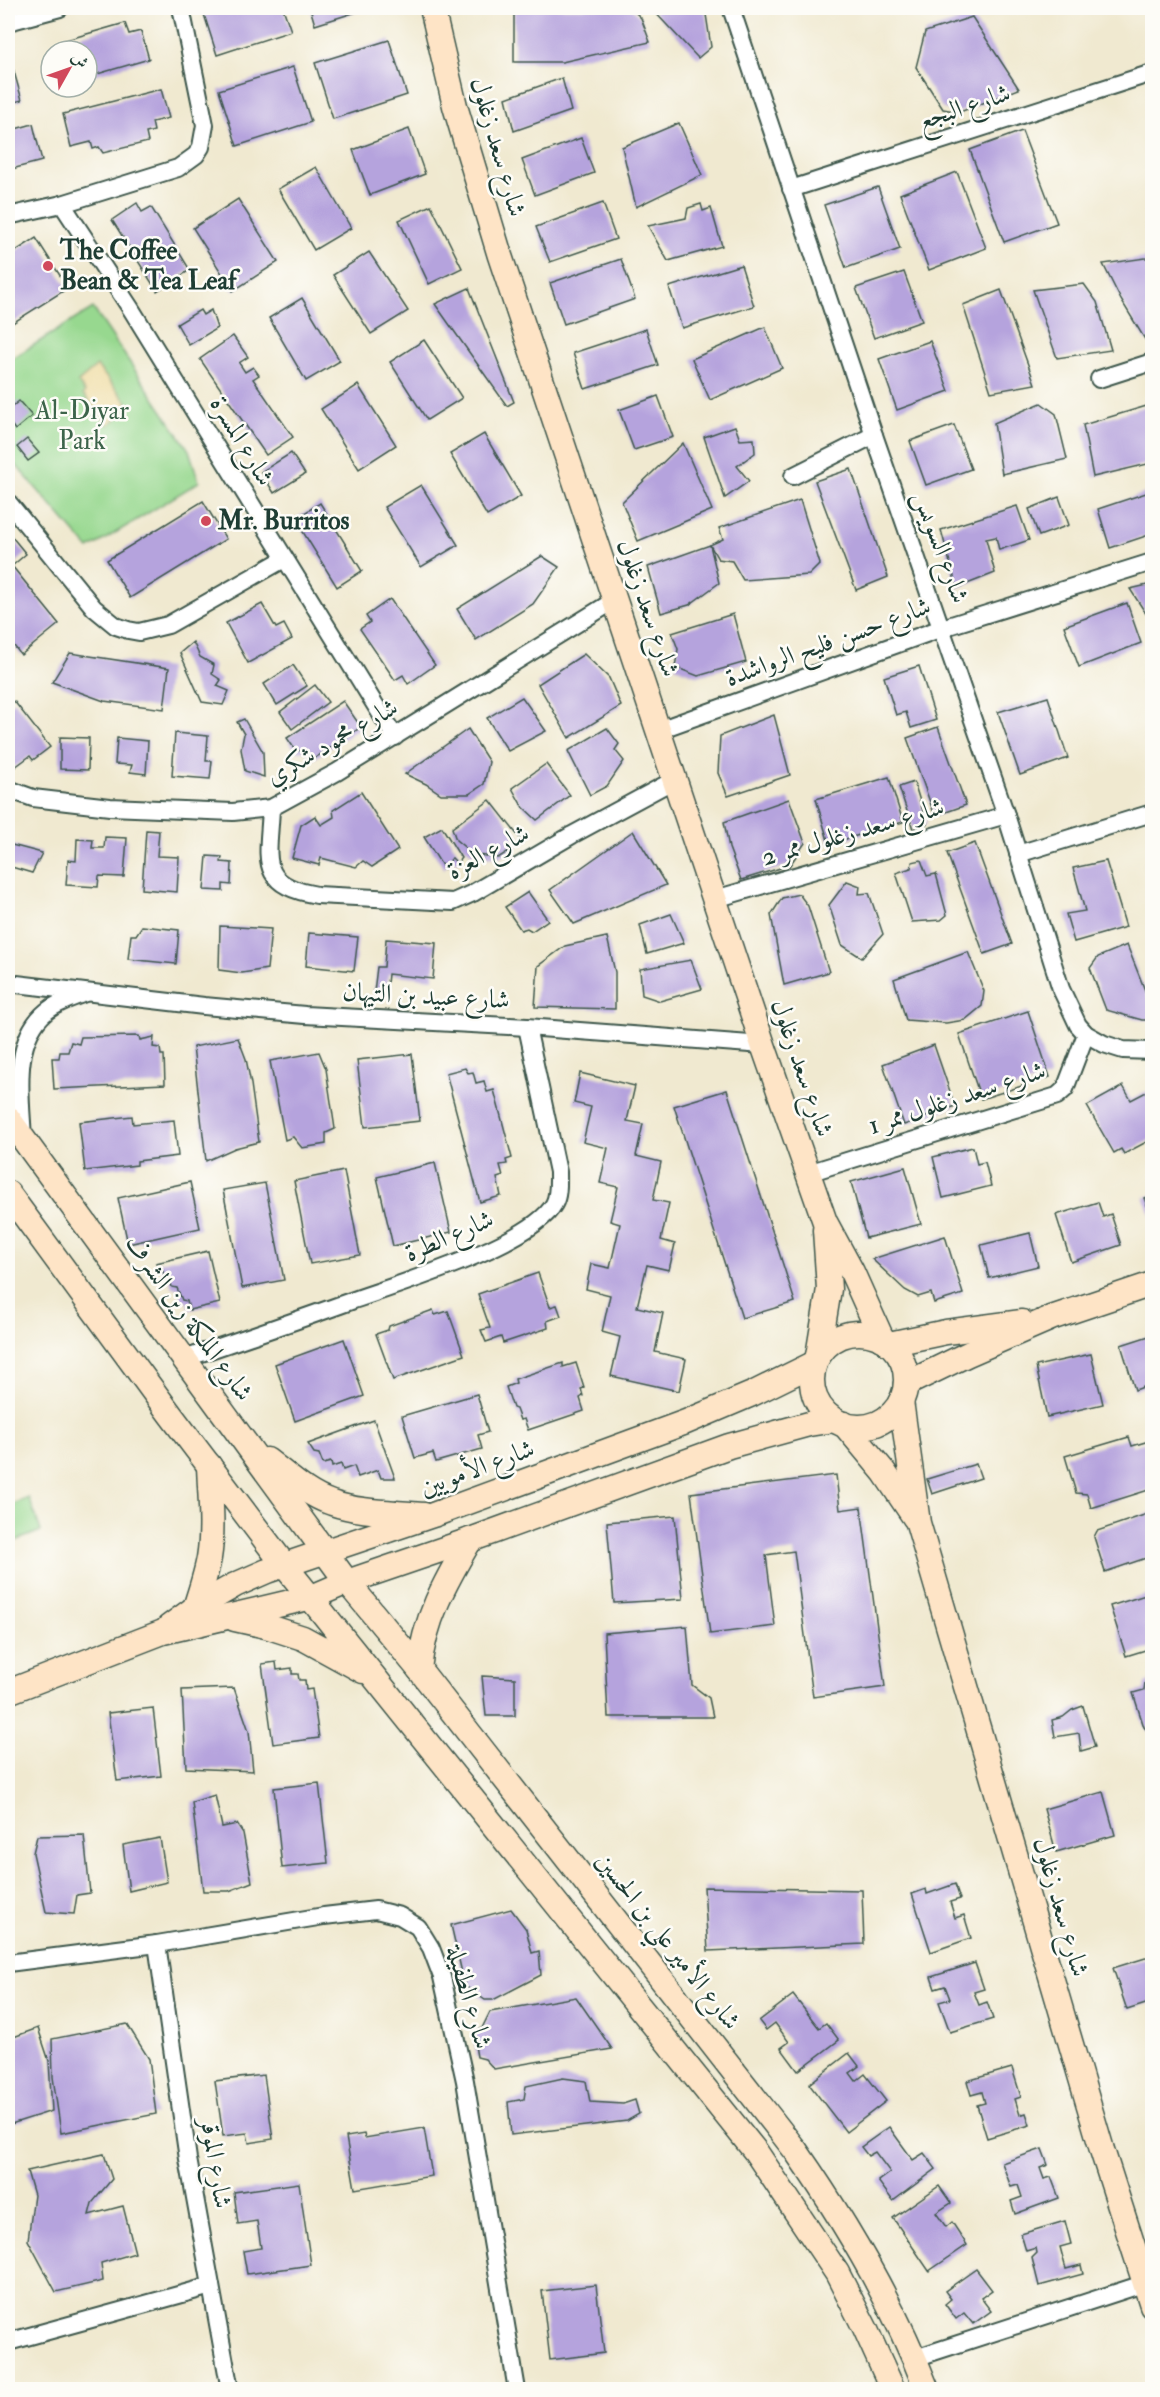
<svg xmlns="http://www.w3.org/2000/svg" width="1160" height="2397" font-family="'IM FELL Double Pica',Amiri,serif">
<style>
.green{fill:#97d88f;stroke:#5b8a62;stroke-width:1.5}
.sand{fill:#eeda9e;stroke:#868c69;stroke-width:1.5}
.building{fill:#b5a3dd}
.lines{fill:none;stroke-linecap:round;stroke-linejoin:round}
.street-casing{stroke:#3e574b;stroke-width:20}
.secondary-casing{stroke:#3e574b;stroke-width:27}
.street{stroke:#fff;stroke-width:16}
.secondary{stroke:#fee4c6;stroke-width:24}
.poi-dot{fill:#d1495b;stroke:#fdfcf7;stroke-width:2}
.labels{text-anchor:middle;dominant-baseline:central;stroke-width:5;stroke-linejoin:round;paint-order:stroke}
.street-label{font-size:26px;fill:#1f3d34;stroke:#fdfcf7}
.poi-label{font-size:26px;font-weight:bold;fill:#1f3d34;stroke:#fdfcf7;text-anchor:start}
.park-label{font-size:26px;fill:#3d644b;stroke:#fdfcf7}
</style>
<rect width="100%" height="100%" fill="#fdfcf7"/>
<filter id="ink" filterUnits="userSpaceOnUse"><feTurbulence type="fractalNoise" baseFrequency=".0167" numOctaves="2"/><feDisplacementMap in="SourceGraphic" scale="12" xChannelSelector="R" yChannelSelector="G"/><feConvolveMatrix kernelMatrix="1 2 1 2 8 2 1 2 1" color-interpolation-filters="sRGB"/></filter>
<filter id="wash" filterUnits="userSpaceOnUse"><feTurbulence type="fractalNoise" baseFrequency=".008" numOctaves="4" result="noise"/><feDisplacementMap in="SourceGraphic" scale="24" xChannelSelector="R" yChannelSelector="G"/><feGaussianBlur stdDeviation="1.35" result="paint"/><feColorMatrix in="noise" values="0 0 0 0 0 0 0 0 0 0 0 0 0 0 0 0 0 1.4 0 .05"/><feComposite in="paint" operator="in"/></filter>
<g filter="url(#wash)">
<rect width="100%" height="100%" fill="#f0e9d0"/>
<g class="green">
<path d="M93,308L189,450L199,482L89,549L8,456V361Z"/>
<path d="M29,1498L41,1531L8,1544V1506Z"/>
</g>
<path class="sand" d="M97,366L131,407L108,425L83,394L85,392L78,382Z"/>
<g id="blocks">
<g class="building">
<path d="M202,8H283L291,31L217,55Z"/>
<path d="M310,8H369L315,25Z"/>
<path d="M514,8H631L641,18L650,42L562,62H514Z"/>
<path d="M651,8H705L711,47L698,58Z"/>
<path d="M972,17L1019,89L960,112L943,109L916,67L925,32Z"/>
<path d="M125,23L129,34L141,31L149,59L87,77V51H62L59,42Z"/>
<path d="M389,40L407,95L333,119L315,63Z"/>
<path d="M11,61L22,100L8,104V62Z"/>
<path d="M293,67L311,122L237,146L219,90Z"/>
<path d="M562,78L571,111L514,131L506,98Z"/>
<path d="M161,89L169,118L152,122L154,131L146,133L148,142L103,153L99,147L93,149L91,142L71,147L63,114Z"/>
<path d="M679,123L702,175L636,207L622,147Z"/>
<path d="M33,124L42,161L8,170V131Z"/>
<path d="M409,129L425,174L370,195L353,150Z"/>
<path d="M1022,131L1057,223L1004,242L970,150Z"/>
<path d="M581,138L594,173L535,195L522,160Z"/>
<path d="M316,167L351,228L314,250L278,189Z"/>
<path d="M957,172L986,248L929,270L900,194Z"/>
<path d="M878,187L900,249L846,268L824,205Z"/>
<path d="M238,199L278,262L233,291L193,228Z"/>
<path d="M137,203L142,212L151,207L190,270L157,291L112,220Z"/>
<path d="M603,203L616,239L550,262L536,227Z"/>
<path d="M701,204L703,211L711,208L722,246L668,261L648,226L686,218L688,208Z"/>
<path d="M431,205L462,268L429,284L399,220Z"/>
<path d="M36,238L68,288L8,326V256Z"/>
<path d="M369,252L408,311L371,334L333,275Z"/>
<path d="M1152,257V339L1146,341L1121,300L1103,264Z"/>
<path d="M621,259L635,299L564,324L550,283Z"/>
<path d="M741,265L754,306L682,328L669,287Z"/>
<path d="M904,272L922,321L874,338L856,288Z"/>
<path d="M1084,284L1097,302L1111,350L1057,358L1033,290Z"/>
<path d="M469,288L514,402L507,406L435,304Z"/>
<path d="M1001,290L1035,384L991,392L963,305Z"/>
<path d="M302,298L340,361L306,381L269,318Z"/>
<path d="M200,310L203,315L211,310L217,328L189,345L177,324Z"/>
<path d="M765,327L782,368L710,400L692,359Z"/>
<path d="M646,329L658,365L585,389L573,353Z"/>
<path d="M233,336L248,357L239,363L245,372L253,367L259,375L253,379L293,437L266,455L200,359Z"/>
<path d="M424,340L462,398L427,420L390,362Z"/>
<path d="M930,341L949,391L897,410L879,359Z"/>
<path d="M358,385L396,445L359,469L321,409Z"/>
<path d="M658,396L673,437L634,450L619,410Z"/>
<path d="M19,401L32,416L15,430L8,420V410Z"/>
<path d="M1041,403L1056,414L1067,459L1002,474L994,423Z"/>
<path d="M1150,405L1152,413V463L1093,477L1083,425Z"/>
<path d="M954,425L971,469L926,485L910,441Z"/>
<path d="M735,426L740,440L754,439L755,453L737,466L749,481L725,498L704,437Z"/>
<path d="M484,434L521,496L487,516L450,454Z"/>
<path d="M27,439L39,453L28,461L17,447Z"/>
<path d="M683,443L712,510L638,541L622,502Z"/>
<path d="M291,453L305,474L274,493L261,472Z"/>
<path d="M851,469L888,577L856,590L815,481Z"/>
<path d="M421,485L458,545L421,567L384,507Z"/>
<path d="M1152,491V534L1110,548L1098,509Z"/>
<path d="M1059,497L1069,525L1039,536L1029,509Z"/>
<path d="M800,500L820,564L809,575L743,580L732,561L718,559L710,545L723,539L719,528Z"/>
<path d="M203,501L226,539L130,598L107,560Z"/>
<path d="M320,503L362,571L337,587L295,519Z"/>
<path d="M1017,506L1029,540L999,550L996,537L986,539L995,573L957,588L941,530Z"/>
<path d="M8,532L26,554L12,566L59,624L21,655L8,638Z"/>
<path d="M710,545L719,583L689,605L661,613L648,567Z"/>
<path d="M542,556L559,567L533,604L476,640L457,609Z"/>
<path d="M1152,584V623L1130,589Z"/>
<path d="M390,599L435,665L408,684L403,675L395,680L360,629L370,622L366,616Z"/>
<path d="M1127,603L1141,643L1079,667L1064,626Z"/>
<path d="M262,604L276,628L284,624L292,639L248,663L226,623Z"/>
<path d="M733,614L746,662L698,676L675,667L678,649L672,633Z"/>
<path d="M193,642L200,657L214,665L212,674L221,680L217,686L229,691L223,705L202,702L180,653Z"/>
<path d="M70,653L169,668L164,709L104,701L52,682Z"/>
<path d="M584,654L609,678L621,706L569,738L538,684Z"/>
<path d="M293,665L307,686L277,705L264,684Z"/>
<path d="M919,666L936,720L911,728L906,712L896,715L884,677Z"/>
<path d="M315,685L328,702L292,729L280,712Z"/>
<path d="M522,697L546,731L508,751L487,718Z"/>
<path d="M1048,697L1068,758L1020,775L998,712Z"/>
<path d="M14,701L50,747L33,760L30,756L15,767L8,757V706Z"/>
<path d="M343,701L361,727L312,760L305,750L296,751L287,738Z"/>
<path d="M774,715L790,775L728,796L718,773L720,736Z"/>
<path d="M244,719L263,752L264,777L245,771L241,749L244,734L237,722Z"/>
<path d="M938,727L966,805L935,816L907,738Z"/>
<path d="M607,728L619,744L615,750L624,761L607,786L590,795L568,751Z"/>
<path d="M468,729L489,762L484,784L469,794H441L426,784L405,774Z"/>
<path d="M175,733L208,736L206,761H212L210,779L172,776Z"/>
<path d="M60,737L89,738L88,770L60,769Z"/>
<path d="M117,738L148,741L146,774L130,772L132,765L115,764Z"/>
<path d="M546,764L570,795L537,820L522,806L512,788Z"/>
<path d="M889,777L903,822L829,844L816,799Z"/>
<path d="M914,782L927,824L913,829L899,787Z"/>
<path d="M361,792L398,850L372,867L363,861L356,867L321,858L319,865L292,858L301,825L315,816L321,825L334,817L333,810Z"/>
<path d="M789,799L805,843L790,865L741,880L729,848L724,822Z"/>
<path d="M490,800L523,842L498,858L473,854L456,840L452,828Z"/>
<path d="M442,827L461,858L457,863L452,858L444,869L424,837Z"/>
<path d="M146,830L159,831L157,856L179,857L177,892L142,889Z"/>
<path d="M633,831L666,885L574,924L550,890Z"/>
<path d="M105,837L127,838L124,877L99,876L98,887L66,885L68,860L76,861L77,839L93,840L92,848H104Z"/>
<path d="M975,843L1012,944L984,954L947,853Z"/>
<path d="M8,844L42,853L32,873L8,866Z"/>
<path d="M207,856L222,857L221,862L232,863L231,885L223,884V891L204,890Z"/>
<path d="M921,860L927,876L936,874L947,915L941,920L912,922L896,873L911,868L912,862Z"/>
<path d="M1106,861L1126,927L1074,942L1066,914L1085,911L1073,868Z"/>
<path d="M847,881L860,886L859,894L869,893L883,934L862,958L842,945L829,905Z"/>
<path d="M528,892L548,920L532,931L527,928L521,930L505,907Z"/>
<path d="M799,894L808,906L829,972L784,985L771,915L782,898Z"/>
<path d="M671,914L684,943L647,954L640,925Z"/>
<path d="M142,926L179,930L176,964L128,959L131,935H136Z"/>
<path d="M220,926L271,929L267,969L242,973L219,970Z"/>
<path d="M309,933L358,937L354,971L306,966Z"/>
<path d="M607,937L615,972V1009L535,1007L538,966L565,946Z"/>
<path d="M386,939L436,943L433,979L388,974L386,994L374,992L377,967H384Z"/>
<path d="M1127,945L1152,1008V1020H1142L1106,1010L1090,968L1098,957Z"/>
<path d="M968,952L984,991L982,1006L965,1020L946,1023L906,1020L894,979Z"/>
<path d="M691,960L702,989L660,1001L642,995L640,969Z"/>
<path d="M1028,1011L1050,1077L981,1099L959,1034Z"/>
<path d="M139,1036L140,1040L154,1037L153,1047L160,1048L161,1055H164L165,1084L54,1089L52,1058H59L60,1052H68L71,1042L79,1044L81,1037Z"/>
<path d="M238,1038L246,1059L251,1084L259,1142L235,1148L206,1161L193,1047Z"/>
<path d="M934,1045L955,1106L904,1125L883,1064Z"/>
<path d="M319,1052L326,1069L335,1129L326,1133V1144L302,1148L293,1137L285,1140L270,1061Z"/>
<path d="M412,1054L420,1121L365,1127L357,1060Z"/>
<path d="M465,1068L468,1073L473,1072L476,1083L484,1081L487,1092L494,1090L512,1158L506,1160L507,1164L500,1165L503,1176L497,1178L501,1196L480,1202L446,1073Z"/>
<path d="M580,1073L635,1086L627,1121L643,1124L636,1156L661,1162L653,1200L669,1203L661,1240L675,1244L669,1270L647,1265L637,1307L663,1313L655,1352L686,1359L679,1391L611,1376L620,1337L602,1332L610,1295L586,1289L591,1264L610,1268L620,1224L610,1221L618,1187L600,1183L608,1148L583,1142L591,1107L574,1103Z"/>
<path d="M1123,1086L1131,1100L1148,1091L1152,1099V1139L1124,1154L1121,1149L1114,1153L1087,1106Z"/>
<path d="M727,1090L795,1302L742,1318L674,1106Z"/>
<path d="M132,1116L133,1124L174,1120L178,1156L137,1161V1165L85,1171L79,1122Z"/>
<path d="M973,1147L977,1164L985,1162L991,1186L943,1198L933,1157Z"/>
<path d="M435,1163L451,1232L393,1246L377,1177Z"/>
<path d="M905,1167L921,1224L866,1238L851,1182Z"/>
<path d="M344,1171L360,1255L310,1264L294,1181Z"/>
<path d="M190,1182L200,1228L128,1244L118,1198Z"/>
<path d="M265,1183L284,1280L242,1288L223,1190Z"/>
<path d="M1152,1195V1219L1144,1198Z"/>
<path d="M1098,1202L1103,1217L1111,1214L1121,1245L1071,1262L1056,1215Z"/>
<path d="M1030,1233L1038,1266L989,1278L981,1245Z"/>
<path d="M945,1236L963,1294L934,1303L931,1293L918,1297L905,1290L872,1259Z"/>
<path d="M208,1251L220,1303L189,1310L187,1301L182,1300L177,1288L172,1287L169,1278L164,1277L163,1271L156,1263Z"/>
<path d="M538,1273L550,1307L557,1305L561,1316L547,1321L548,1328L503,1343L501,1337L486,1342L481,1330L490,1328L478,1294Z"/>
<path d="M433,1310L435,1315L448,1311L464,1355L393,1380L376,1334L388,1330L389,1326Z"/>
<path d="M1152,1335V1384L1135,1390L1121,1345Z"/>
<path d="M344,1339L364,1396L295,1421L275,1364Z"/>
<path d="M1091,1354L1103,1404L1047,1417L1036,1366Z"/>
<path d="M563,1363V1367L576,1363L584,1388L581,1389L583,1396L580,1398L584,1411L528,1430L524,1419L520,1420L516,1409L513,1408L506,1387L516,1383L515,1379Z"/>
<path d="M477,1394L488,1432L478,1435L482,1449L436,1462L433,1453L415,1458L402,1416Z"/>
<path d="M374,1420L395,1478H381L378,1470L358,1477L354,1466L343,1470L341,1464L332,1467L331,1462L323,1464L319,1454L314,1453L308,1444Z"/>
<path d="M1129,1437L1132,1446L1149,1441L1152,1453V1489L1091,1508L1087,1494L1076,1493L1065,1456Z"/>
<path d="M976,1464L981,1478L932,1494L927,1479Z"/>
<path d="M836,1475L840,1510L861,1507L885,1687L813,1697L794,1551L766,1555L775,1626L710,1634L691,1493Z"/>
<path d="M1150,1513L1152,1520V1556L1105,1572L1094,1537L1097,1531Z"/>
<path d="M675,1516L683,1599L614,1603L607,1522Z"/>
<path d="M1152,1593V1648L1126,1656L1110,1606Z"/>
<path d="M687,1626L692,1685L709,1698L713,1717H608L604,1633Z"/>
<path d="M276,1662L277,1670L292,1668V1674H298L299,1680H305L306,1690L312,1689L319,1738L273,1744L262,1664Z"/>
<path d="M482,1676L515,1678V1716H486Z"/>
<path d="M1152,1680V1736L1144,1727L1133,1693L1144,1690L1145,1683Z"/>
<path d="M234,1688L249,1731L253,1771L186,1768L182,1690Z"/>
<path d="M1083,1706L1095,1747L1081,1751L1079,1733L1055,1737L1052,1720L1063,1717L1072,1710Z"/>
<path d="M153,1708L161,1776L117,1781L108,1713Z"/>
<path d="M319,1783L328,1863L282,1868L274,1788Z"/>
<path d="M1103,1792L1115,1835L1056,1852L1044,1809Z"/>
<path d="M215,1795L222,1827L237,1824L243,1833L252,1882L229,1891H203L192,1802Z"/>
<path d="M84,1835L90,1893L77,1895L74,1914L46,1912L33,1853L37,1836Z"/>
<path d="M160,1838L167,1882L129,1891L123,1845Z"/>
<path d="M955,1884L960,1899L950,1902L955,1918L964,1915L971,1938L931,1952L912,1894L926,1889L927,1894Z"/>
<path d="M704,1887L862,1890L864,1944L708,1951Z"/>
<path d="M511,1909L526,1929L532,1953L539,1951L541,1975L493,2000H485L465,1986L451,1925Z"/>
<path d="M1152,1956V2002L1127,2010L1113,1968Z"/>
<path d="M975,1963L984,1989L974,1992L979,2005L987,2002L993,2019L950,2032L939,2002L950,1999L945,1986L935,1989L931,1977Z"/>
<path d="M793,1995L819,2028L826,2023L839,2040L798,2071L781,2048L789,2042L775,2023L766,2030L759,2021Z"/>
<path d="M576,1997L612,2049L494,2069L485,2059L477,2057L473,2034L482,2028L490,2012Z"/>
<path d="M127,2024L149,2059L156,2114L61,2133L53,2077L52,2039Z"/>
<path d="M38,2028L49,2061L52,2111L8,2125V2039Z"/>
<path d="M849,2053L859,2066L850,2073L856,2081L865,2074L886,2101L846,2132L809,2084Z"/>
<path d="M1012,2068L1021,2097L1015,2099L1020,2115L1026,2113L1030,2125L987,2138L977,2105L985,2103L982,2092L971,2095L967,2081Z"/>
<path d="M264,2075L273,2139L249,2143L247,2133L223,2136L215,2081Z"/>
<path d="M563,2078L586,2081L590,2102L623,2104L635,2100L639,2114L627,2121L511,2135L508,2102L524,2099L526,2086Z"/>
<path d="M889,2127L913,2160L924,2153L936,2169L893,2201L878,2181L890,2172L875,2152L868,2156L861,2147Z"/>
<path d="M424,2128L432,2176L355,2189L346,2137L364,2134L365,2138Z"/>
<path d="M1042,2149L1048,2165L1040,2168L1044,2179L1051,2177L1059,2198L1015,2214L1011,2201L1022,2197L1018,2185L1011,2187L1002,2163Z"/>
<path d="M104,2154L112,2179L92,2203L89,2215L123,2206L135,2253L101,2263L103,2281L56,2292L28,2240L34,2195L27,2171Z"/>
<path d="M299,2183L311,2265L247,2274L243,2251L261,2248L257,2221L238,2224L234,2192Z"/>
<path d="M939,2186L951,2203L936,2213L946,2227L952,2222L967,2245L929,2271L893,2218Z"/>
<path d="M1065,2221L1071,2244L1060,2247L1066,2269L1081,2265L1083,2274L1039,2286L1032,2258L1037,2253L1036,2248L1026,2251L1021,2234Z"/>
<path d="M976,2269L992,2290L981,2298L991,2311L973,2324L964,2313L956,2319L945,2304L951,2299L945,2291Z"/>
<path d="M596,2285L604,2353L550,2360L542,2291Z"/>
</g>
</g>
</g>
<g filter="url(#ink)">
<use href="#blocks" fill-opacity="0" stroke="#3e574b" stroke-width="1.5"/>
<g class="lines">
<g class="street-casing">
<g id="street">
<path d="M731,8L874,435L1006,815L1061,989L1078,1025L1086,1034L1104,1044L1123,1050L1152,1051"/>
<path d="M8,22L60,8"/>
<path d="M791,189L1152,73"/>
<path d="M62,204L131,309L395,737"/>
<path d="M8,216L62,204L178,168L196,155L201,147L205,125L181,8"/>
<path d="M1099,379L1152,362"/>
<path d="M793,476L874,435"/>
<path d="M8,502L94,608L116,626L128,630L139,632L168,625L284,559"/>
<path d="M659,730L942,628L1152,562"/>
<path d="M8,789L33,798L110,807L233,812L271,808L337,772L615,600"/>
<path d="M271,808C269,858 256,885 317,895L453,902L473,893L572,835L674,780"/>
<path d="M1018,854L1152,813"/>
<path d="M715,899L1006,815"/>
<path d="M8,983L204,1006L305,1015L527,1027L763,1045"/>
<path d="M23,1138C21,1097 11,1040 47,1011C58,1002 72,998 85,993"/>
<path d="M808,1173L1057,1096L1065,1089L1086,1034"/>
<path d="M184,1359C239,1340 296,1321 351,1301C396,1285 532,1244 554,1204C559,1195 558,1182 558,1172L527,1027"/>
<path d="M157,1944L188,2159L230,2390"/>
<path d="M8,1963L157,1944L324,1916L376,1910L400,1916L418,1927L431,1948L442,1977L465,2081L517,2390"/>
<path d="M8,2342L211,2286"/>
<path d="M915,2358L1146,2283"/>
</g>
</g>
<g class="secondary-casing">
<g id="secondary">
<path d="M432,8L455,106L500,256L763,1045L825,1222L852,1272L882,1339"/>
<path d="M8,1118L347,1582L419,1669L796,2151C848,2226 894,2304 927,2390"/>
<path d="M8,1193L170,1414L285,1566L756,2152L837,2273L865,2328L893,2390"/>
<circle cx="859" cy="1380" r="47"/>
<path d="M889,1344L946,1332L1022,1322"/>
<path d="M818,1356L829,1289L825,1230"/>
<path d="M906,1384L968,1354L1051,1318L1152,1284"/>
<path d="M901,1401L918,1523L1102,2150L1152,2305"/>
<path d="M844,1424L884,1472L915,1518"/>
<path d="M267,1460C287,1475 307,1495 332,1503C360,1513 395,1512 424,1515"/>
<path d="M195,1608C200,1592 206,1575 209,1558C214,1527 210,1496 209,1465"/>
<path d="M235,1619L266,1626L303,1638L363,1671"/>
<path d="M169,1627L195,1608L235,1585L267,1571L433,1515L686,1422L752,1394L815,1363"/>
<path d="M419,1669C424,1620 445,1582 470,1540"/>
<path d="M8,1692L163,1632L312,1597L347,1582L470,1540L729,1446L809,1424L834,1420"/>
</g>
</g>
<use href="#street" class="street"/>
<use href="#secondary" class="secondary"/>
</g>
</g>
<g class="poi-dot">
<circle cx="48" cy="266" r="6"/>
<circle cx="206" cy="521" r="6"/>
</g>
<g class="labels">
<g class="street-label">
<text transform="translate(964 107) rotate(-18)">شارع البجع</text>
<text transform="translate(498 147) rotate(74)">شارع سعد زغلول</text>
<text transform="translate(242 441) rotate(59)">شارع المسرة</text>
<text transform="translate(941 547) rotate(70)">شارع السويس</text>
<text transform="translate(648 608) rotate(71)">شارع سعد زغلول</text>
<text transform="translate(828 642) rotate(-20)">شارع حسن فليح الرواشدة</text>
<text transform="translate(332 742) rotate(-30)">شارع محمود شكري</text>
<text transform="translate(853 832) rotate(-16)">شارع سعد زغلول ممر 2</text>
<text transform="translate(488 852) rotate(-28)">شارع العزة</text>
<text transform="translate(426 996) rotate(3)">شارع عبيد بن التيهان</text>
<text transform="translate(802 1068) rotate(71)">شارع سعد زغلول</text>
<text transform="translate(957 1098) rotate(-18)">شارع سعد زغلول ممر 1</text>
<text transform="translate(449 1236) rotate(-23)">شارع الطرة</text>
<text transform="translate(189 1318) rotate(54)">شارع الملكة زين الشرف</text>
<text transform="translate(477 1468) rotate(-20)">شارع الأمويين</text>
<text transform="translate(1061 1907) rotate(74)">شارع سعد زغلول</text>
<text transform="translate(668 1941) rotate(52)">شارع الأمير علي بن الحسين</text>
<text transform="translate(469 1997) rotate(74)">شارع الطفيلة</text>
<text transform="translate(216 2163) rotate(81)">شارع الموقر</text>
</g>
<g class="poi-label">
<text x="60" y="251">The Coffee<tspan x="60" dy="30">Bean &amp; Tea Leaf</tspan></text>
<text x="218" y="521">Mr. Burritos</text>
</g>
<g class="park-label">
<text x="82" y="411">Al-Diyar<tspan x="82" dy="30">Park</tspan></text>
</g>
</g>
<rect width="1160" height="2397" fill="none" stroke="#fdfcf7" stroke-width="30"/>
<g transform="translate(69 69) rotate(50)"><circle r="28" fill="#fdfcf7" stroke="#a4b0a9" stroke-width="1.5"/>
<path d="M0-4.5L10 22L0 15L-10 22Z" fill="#d1495b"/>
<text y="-9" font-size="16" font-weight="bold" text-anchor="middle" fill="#1f3d34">ش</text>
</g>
</svg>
